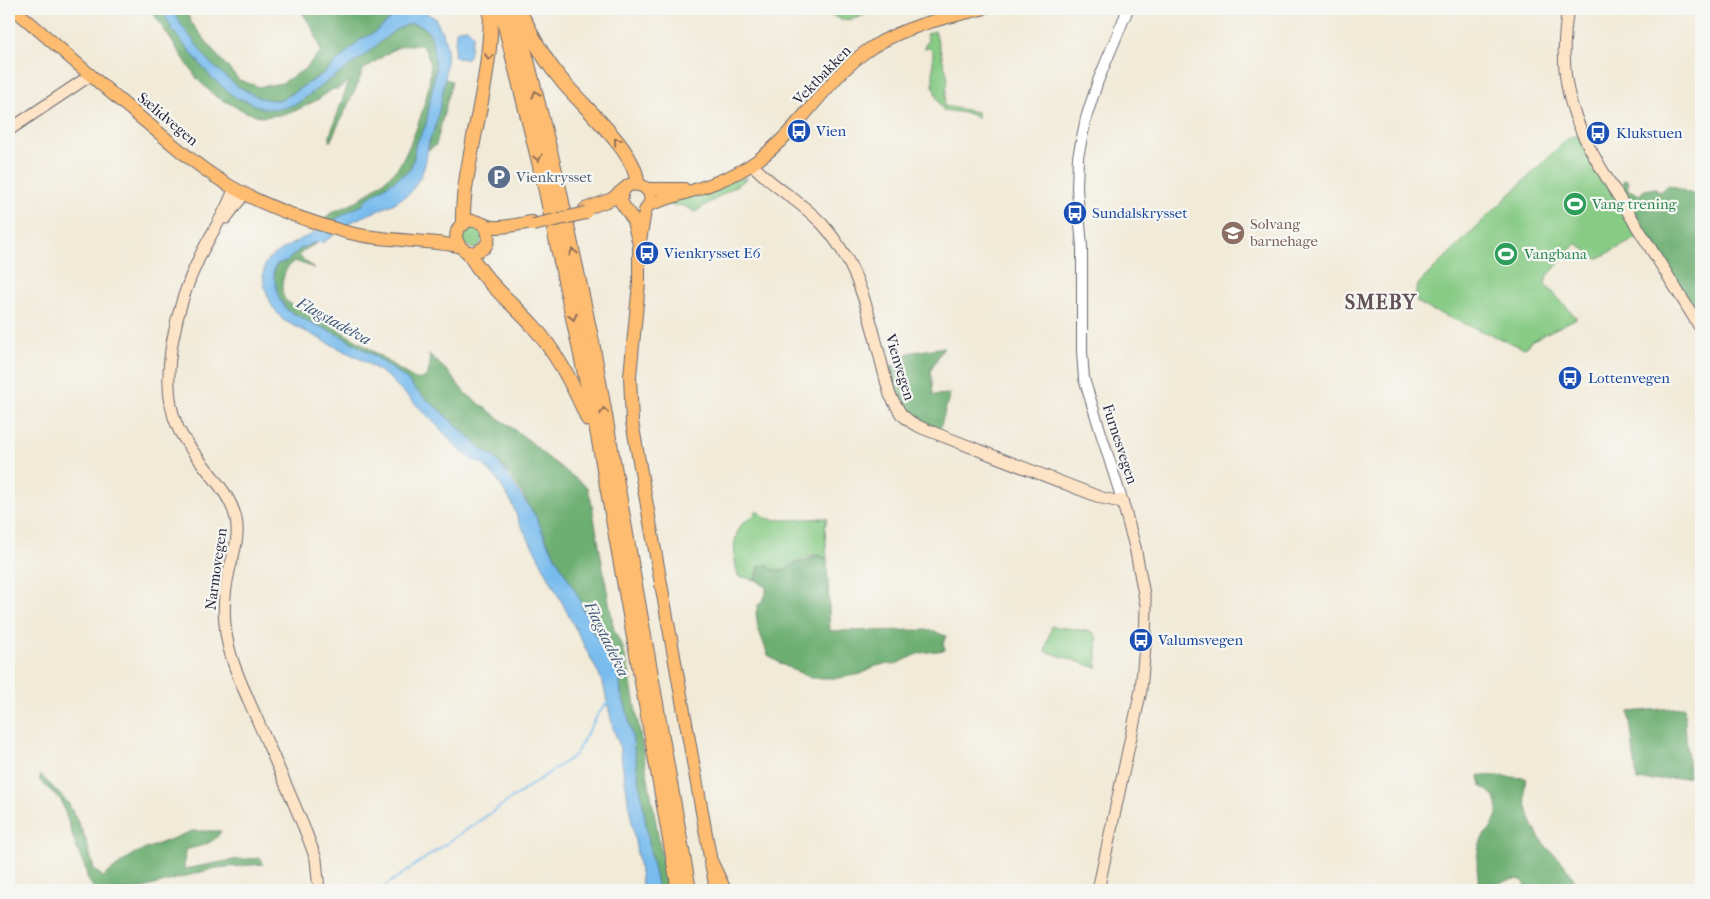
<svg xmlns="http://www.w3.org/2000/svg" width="1710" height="899" font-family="'IM FELL French Canon',serif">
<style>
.green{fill:#87cb85;stroke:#547660}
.forest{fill:#6daf72;stroke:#486856}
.water{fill:#78bcee;stroke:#4d6f94}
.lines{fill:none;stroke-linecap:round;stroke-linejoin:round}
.stream{stroke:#78bcee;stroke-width:2}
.tertiary-casing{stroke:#6a6872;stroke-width:12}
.secondary-casing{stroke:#6a6872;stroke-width:13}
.primary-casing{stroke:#6a6872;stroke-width:14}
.motorway-casing{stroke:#6a6872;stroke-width:16}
.tertiary{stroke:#fff;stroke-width:10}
.secondary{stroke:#fee4c6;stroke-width:11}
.primary{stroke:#fdbc70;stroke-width:12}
.motorway{stroke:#fdbc70;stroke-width:14}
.primary-bridge-casing{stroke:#6a6872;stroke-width:14;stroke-linecap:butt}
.primary-bridge{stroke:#fdbc70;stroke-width:12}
.oneway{stroke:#906f56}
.labels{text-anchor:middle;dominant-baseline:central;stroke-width:4.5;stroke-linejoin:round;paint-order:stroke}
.street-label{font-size:15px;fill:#22223b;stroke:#f6f6f2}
.transit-label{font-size:15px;fill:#164399;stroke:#f6f6f2;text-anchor:start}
.service-label{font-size:15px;fill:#4e5e75;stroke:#f6f6f2;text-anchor:start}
.leisure-label{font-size:15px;fill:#27864d;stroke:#f6f6f2;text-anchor:start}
.education-label{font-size:15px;fill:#785e54;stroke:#f6f6f2;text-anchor:start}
.water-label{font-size:16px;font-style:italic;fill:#40587a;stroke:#f6f6f2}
.district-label{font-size:20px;font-weight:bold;letter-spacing:1px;fill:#635258;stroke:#f6f6f2}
</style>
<rect width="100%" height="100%" fill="#f6f6f2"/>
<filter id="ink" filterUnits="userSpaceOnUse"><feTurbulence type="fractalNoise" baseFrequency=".02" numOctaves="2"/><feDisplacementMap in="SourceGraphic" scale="10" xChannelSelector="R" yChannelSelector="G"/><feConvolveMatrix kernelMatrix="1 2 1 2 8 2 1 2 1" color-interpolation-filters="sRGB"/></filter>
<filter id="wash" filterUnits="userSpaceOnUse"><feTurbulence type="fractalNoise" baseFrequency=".0096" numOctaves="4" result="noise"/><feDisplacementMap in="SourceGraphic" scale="20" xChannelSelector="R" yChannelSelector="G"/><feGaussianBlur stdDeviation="1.12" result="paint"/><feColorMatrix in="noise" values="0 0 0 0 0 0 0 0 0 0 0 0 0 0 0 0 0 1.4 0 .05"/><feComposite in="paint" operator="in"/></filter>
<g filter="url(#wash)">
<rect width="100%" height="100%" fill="#f1ead7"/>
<g class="green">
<path d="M824,9H875C857,20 841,26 824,9Z"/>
<path d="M935,31L948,78L944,106L977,112L978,119L971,114L943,110L937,99L933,85V52L929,48H924L928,40L926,34Z"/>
<path d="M1573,136H1578L1639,237L1597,259L1576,243L1547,277L1545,284L1577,318L1531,341L1527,347L1523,348L1431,310L1417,302C1415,293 1415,288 1421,281L1566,140Z"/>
<path d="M739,178H748L695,212L684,206L671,205L670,202Z"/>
<path d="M472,226L479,228L483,234L480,246L473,249L461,241L463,231Z"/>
<path d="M756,511C761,512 762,516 766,518C775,522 815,518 827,518L825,528L827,559C826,558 820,555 819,555C810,554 791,564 785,570H773L768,565L759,566L755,580L738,576C734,560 731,539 742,524C747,519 753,519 756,511Z"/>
<path d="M1052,626L1093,632L1097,638V668L1045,651Z"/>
</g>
<g class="forest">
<path d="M153,9H161L174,32L211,77L236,98L245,100L261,108L296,104L362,57L395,30L411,23L423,26L431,35L436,68L426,125L415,146L414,158L410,170L363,205L329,223L323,221C329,210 344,209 355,202C368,193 383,183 394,172C409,157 429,97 430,76C431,65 429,52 421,45H406L394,49L363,70L357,86L330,142V135L349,81L338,89H333L317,100L297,110L279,115L262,117L246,112L215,96L198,80L155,16Z"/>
<path d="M172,9H186L191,22L216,54L239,80L260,87L282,83L305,69L321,51L314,31L300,9H357L360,13H363L369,9H403L375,32L360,40L327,71L281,100H272L260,98L237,86L211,64L182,26Z"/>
<path d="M445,79L452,81L436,145L428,150L431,135L435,128Z"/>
<path d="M1701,172V323L1620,194L1623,181L1625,180L1629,182L1627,189L1640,195L1644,190L1656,188L1659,192L1669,185L1695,195Z"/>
<path d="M313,243H317L302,252L299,256L314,268L295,261C284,265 279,288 284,298C288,305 307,311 314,315C331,326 350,336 367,347C383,357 398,370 415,379C430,382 431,365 429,354L448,372L465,393L531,442L547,457L587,487L591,500L614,630L623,648L629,672L668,890H658L651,857L632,736L626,708L621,694L619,673L591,628C590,621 587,617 584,610C576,593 566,576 557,559C539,528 517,470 485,452L437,408L420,394L405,378L375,356L341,336L312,323L287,310L279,298L277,291L274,277V268L278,264L287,261L300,249Z"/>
<path d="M944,347L931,369L933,395L950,394L939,432L923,426L900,409L885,368L891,365L897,367L902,365L908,353Z"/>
<path d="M819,555L827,559L830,631L931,630L946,636L943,644L945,648V650L920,653L894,665L885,664L876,666L861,674L839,678H811L781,664L768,655L758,628L756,613L758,605L762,602L766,594V587L756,580L760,566L768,565L773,570L785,571L792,565Z"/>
<path d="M1684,707L1689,777L1637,781L1629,712Z"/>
<path d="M41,775L69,804L85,837L94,869L103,877L133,854L192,831H221C214,845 199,846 185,850L184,869L233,860L261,858L263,864L216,868L136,890H95L87,878L86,870L77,849L61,800L39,780Z"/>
<path d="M1480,775L1526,778C1521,796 1531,827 1542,841C1548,850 1557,856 1564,864C1570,872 1575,882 1581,890H1527C1526,887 1524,881 1521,880C1512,876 1492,888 1481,886C1475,876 1476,846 1483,837C1485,833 1489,831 1491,828C1493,825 1494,821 1496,817C1501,802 1493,794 1481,786L1479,777Z"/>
</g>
<g class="water">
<path d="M161,9H172L182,26L211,64L237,86L260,98L272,100H282L327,71L360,40L375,32L403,9L421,10L435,18L444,36L447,48L445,79L441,102L435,128L429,141L425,165L421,176L410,193L393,204L353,221L324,242L313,243L300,249L287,261L277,264L274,268V277L279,298L287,310L312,323L341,336L375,356L405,378L420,394L437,408L485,452L493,456L505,471L536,517L546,540L579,598L584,612L588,616L591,628L619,674L621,694L626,708L632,736L651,857L658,890H643L619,744L613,728L603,682L538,556L519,522L512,503L497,479L482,463L473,460L459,450L436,424L388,377L366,362L283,320L272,306L265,288L263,275L265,264L268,259L283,249L301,239L309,236L351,210L363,205L364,201L410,170L414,158L415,146L426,125L436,68L431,35L423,26L411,23L395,30L362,57L296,104L279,109L261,108L245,100L236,98L211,77L174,32Z"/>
<path d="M467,28L473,34L469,56L466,59L457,58L454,55L456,32L458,29Z"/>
</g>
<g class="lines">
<path class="stream" d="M379,890L575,755L598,714L609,701"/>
</g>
</g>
<g filter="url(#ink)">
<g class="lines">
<g class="tertiary-casing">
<path id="tertiary" d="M1122,500L1084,379L1082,351V247L1077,189L1078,157L1086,118L1098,81L1128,9"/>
</g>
<g class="secondary-casing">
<g id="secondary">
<path d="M1568,9C1563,39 1562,69 1570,99C1580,138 1604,173 1625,207C1650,248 1676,288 1701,329"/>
<path d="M9,130L91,75"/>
<path d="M752,164C773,188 803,202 824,226C866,273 873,337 890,395L901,414L912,423L922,428L1102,498L1116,501L1122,500L1135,547L1146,605L1145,646L1141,690L1098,890"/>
<path d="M234,189C226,213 211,233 200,256C178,301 156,380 178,428C192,458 230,488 236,519C240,537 233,555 229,571C225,589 223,606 225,624C227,656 243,687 256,717C273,756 291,795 307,835L316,859L319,890"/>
<path d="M226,218L244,194"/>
</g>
</g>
<g class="primary-casing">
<g id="primary">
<path d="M14,9C60,48 105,89 152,127C177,148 202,170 230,186C266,207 307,221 346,232C383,242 422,239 459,246"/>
<path d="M647,189H684"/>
<path d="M623,191L621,202L632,218L639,244V283L630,376L632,422L716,890"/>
<path d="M650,204C686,192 727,183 758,160C802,128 827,77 871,48C905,26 944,18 982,9"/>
<path d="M585,209L612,199L629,185L637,184L644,187L649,192L651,200L645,211L640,241"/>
<path d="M484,225C490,233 490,241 484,248L473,253C453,251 450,225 469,221C478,219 484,226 492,227C505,228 519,224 532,222"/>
</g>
</g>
<g class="motorway-casing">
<g id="motorway">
<path d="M501,9L544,182L598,435L679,890"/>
<path d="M514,9L557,179L592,342L689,890"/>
<path d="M520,14C527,23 530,32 535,41C542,54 550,66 559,77C579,104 638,151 637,184"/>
<path d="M463,224C462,195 469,166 474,137C483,93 491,54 491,9"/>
<path d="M469,253C487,285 511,301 534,327C558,355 574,386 588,419"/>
<path d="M711,863L724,890"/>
</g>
</g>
<use href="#tertiary" class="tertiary"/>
<use href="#secondary" class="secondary"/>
<use href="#primary" class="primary"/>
<use href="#motorway" class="motorway"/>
<g class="primary-bridge-casing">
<path id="primary-bridge" d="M533,225L586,213"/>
</g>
<use href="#primary-bridge" class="primary-bridge"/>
</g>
<defs><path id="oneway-chevron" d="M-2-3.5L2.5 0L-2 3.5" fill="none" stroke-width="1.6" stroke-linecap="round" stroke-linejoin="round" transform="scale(1.25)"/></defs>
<g class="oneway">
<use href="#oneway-chevron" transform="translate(489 57) rotate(97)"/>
<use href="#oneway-chevron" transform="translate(536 94) rotate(-104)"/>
<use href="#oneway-chevron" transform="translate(617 141) rotate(-130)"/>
<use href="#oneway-chevron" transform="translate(538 158) rotate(77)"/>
<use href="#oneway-chevron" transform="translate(573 252) rotate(-102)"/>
<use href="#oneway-chevron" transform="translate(573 317) rotate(78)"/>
<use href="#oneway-chevron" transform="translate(604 411) rotate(-100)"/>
</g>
</g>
<defs>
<g id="bus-disc" transform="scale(1.25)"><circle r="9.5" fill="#1a4fb4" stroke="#f6f6f2"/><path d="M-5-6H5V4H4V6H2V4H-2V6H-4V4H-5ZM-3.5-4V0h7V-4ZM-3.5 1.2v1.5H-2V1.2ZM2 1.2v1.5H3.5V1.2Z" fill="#fff"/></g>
<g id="parking-disc" transform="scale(1.25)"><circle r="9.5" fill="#5c6f8a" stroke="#f6f6f2"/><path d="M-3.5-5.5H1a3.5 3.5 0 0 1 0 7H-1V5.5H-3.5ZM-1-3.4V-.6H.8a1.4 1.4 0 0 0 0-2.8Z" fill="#fff"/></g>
<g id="stadium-disc" transform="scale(1.25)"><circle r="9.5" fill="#2e9e5b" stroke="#f6f6f2"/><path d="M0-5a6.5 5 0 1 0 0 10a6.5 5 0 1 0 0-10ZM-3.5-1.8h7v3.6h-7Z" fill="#fff"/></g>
<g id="school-disc" transform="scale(1.25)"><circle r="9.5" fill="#8d6e63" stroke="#f6f6f2"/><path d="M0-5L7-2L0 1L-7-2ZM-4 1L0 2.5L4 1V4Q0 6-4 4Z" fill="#fff"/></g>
</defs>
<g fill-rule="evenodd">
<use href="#bus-disc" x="799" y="131"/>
<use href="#bus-disc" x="1598" y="133"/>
<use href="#parking-disc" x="499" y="177"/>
<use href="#stadium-disc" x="1575" y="204"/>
<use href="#bus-disc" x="1075" y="213"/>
<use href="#school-disc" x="1233" y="233"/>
<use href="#bus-disc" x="647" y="253"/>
<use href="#stadium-disc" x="1506" y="254"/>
<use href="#bus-disc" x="1570" y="378"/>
<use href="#bus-disc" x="1141" y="640"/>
</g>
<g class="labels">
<g class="street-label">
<text transform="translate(822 75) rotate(-46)">Vektbakken</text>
<text transform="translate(168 119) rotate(40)">Sælidvegen</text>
<text transform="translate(900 367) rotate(73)">Vienvegen</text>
<text transform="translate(1120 444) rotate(72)">Furnesvegen</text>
<text transform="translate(216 569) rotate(-82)">Narmovegen</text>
</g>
<g class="transit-label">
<text x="816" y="131">Vien</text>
<text x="1616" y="133">Klukstuen</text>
<text x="1092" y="213">Sundalskrysset</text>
<text x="664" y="253">Vienkrysset E6</text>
<text x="1588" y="378">Lottenvegen</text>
<text x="1158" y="640">Valumsvegen</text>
</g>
<g class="service-label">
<text x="516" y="177">Vienkrysset</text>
</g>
<g class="leisure-label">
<text x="1592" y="204">Vang trening</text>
<text x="1524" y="254">Vangbana</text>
</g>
<g class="education-label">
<text x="1250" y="224">Solvang<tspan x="1250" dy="17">barnehage</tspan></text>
</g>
<g class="water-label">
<text transform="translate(334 321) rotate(29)">Flagstadelva</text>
<text transform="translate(607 639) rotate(64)">Flagstadelva</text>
</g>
<g class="district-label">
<text x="1381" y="302">SMEBY</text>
</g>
</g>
<rect width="1710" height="899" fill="none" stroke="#f6f6f2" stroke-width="30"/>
</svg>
